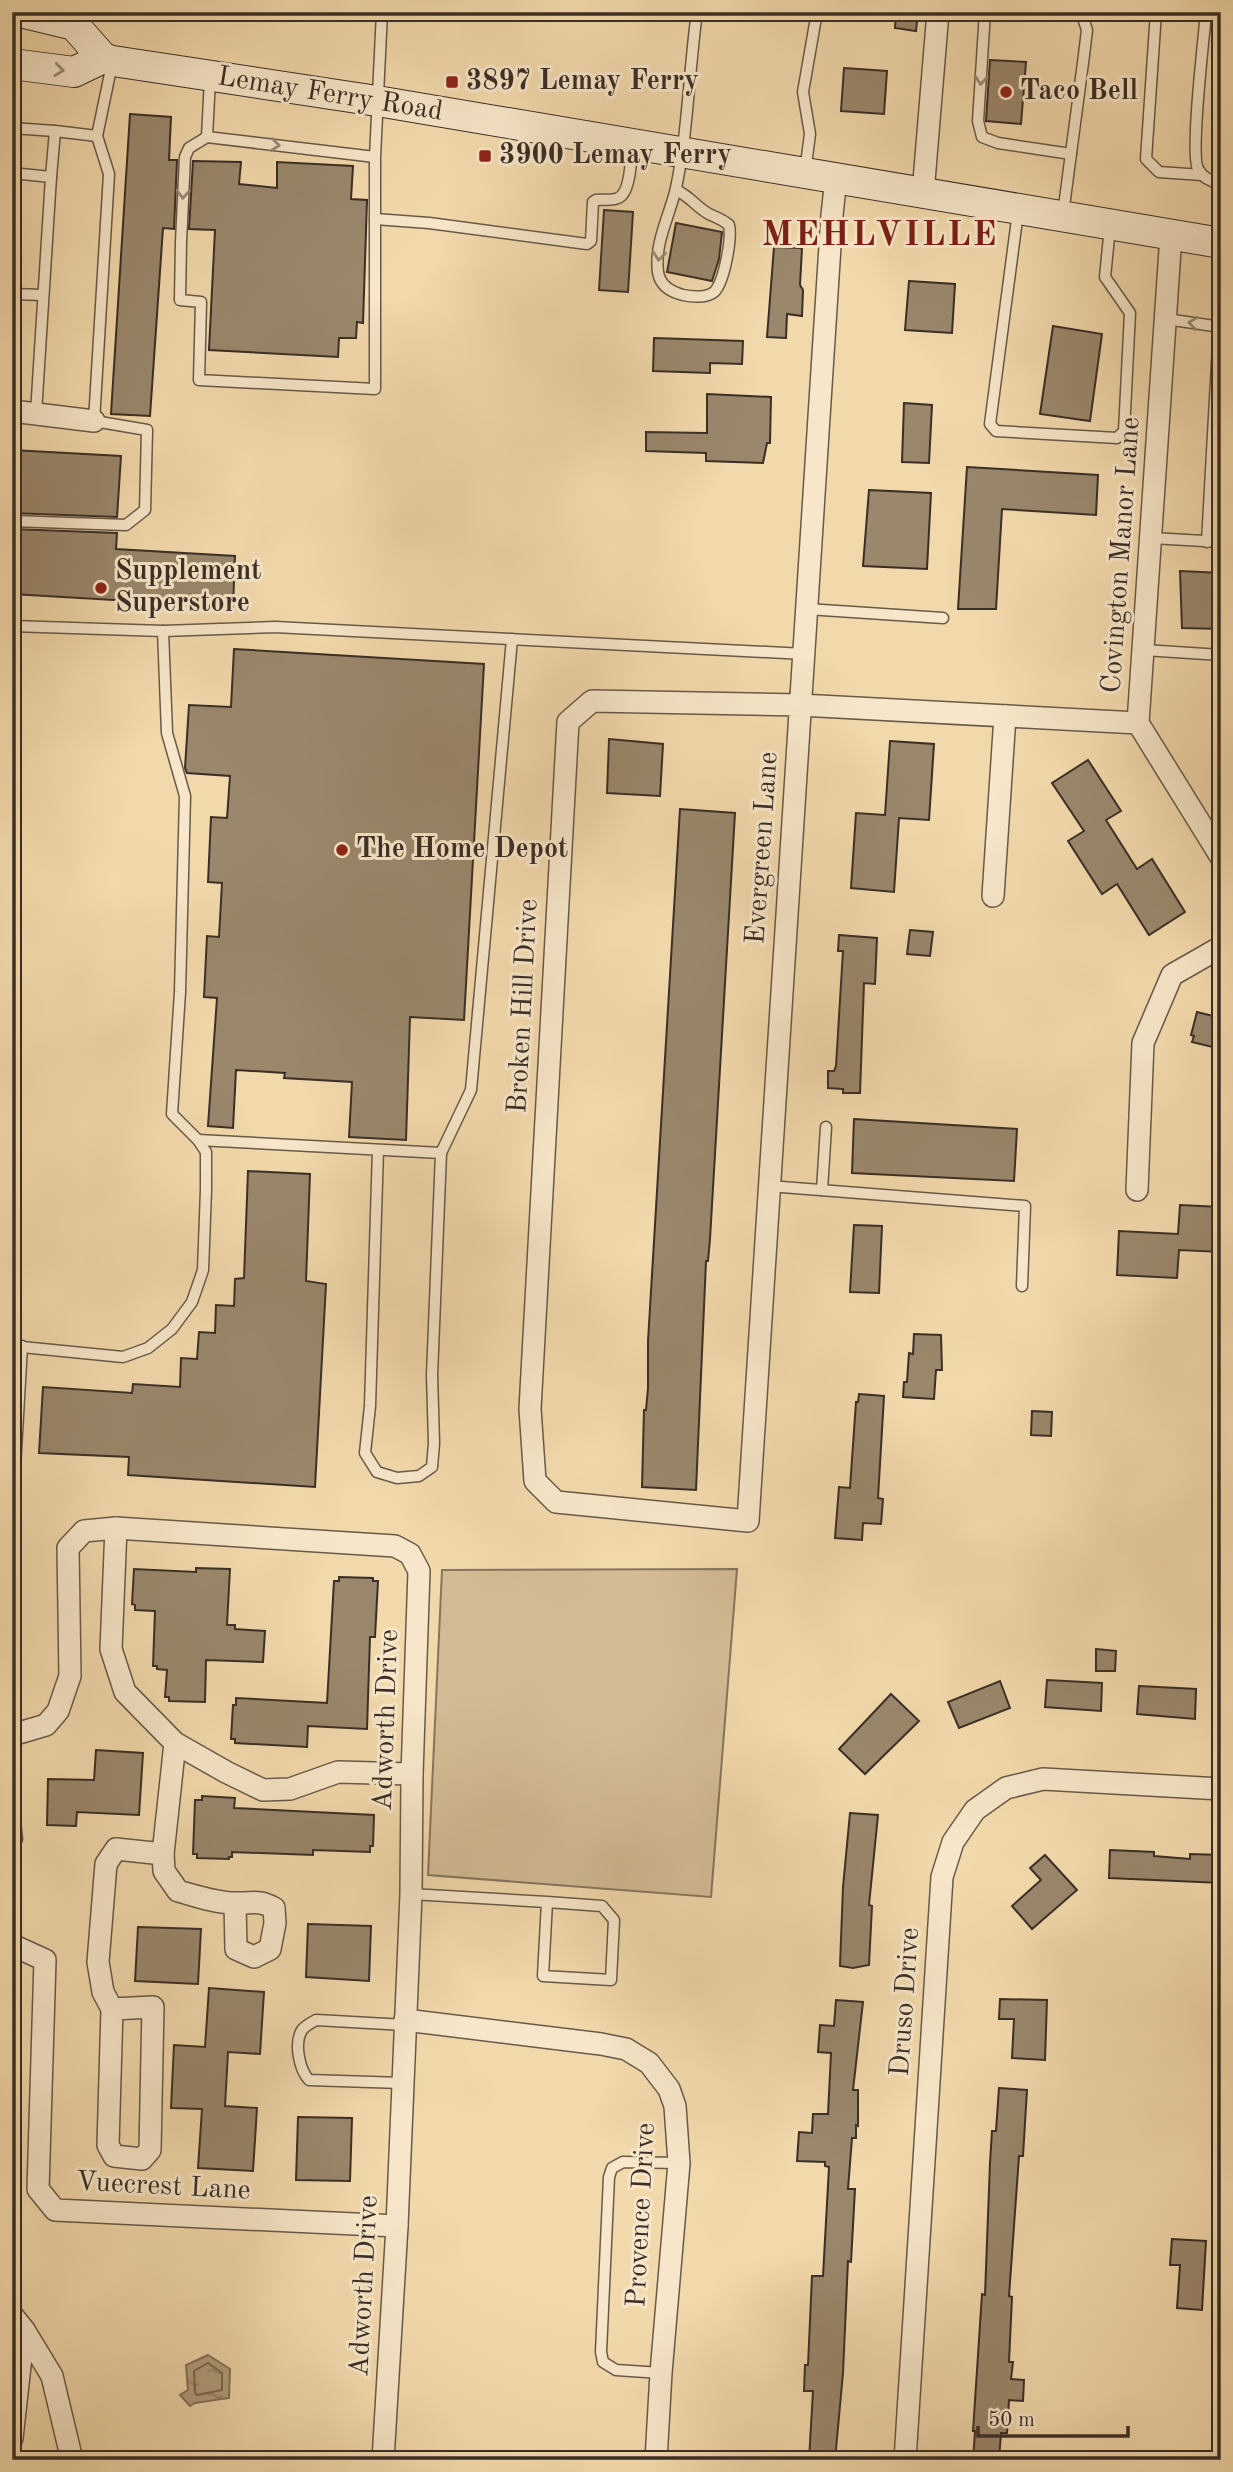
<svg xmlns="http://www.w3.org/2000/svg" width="1233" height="2472" font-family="'Old Standard TT',serif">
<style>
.grass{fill:#d3bc95;stroke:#86755e;stroke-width:2}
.water{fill:url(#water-ripples);stroke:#83725b;stroke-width:2}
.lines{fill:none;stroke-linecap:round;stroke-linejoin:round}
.shore{stroke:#766652;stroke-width:2}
.building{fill:#9a876c;stroke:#3a2e26;stroke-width:2}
.lane-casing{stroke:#685948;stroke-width:13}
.street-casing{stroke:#685948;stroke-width:24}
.secondary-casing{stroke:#3a2e26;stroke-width:32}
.lane{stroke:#f7e6c9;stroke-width:10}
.street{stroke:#f7e6c9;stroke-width:21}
.secondary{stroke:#f7e6c9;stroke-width:30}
.oneway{stroke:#988a78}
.poi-dot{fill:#8f2418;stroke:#f7e6c9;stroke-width:2.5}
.labels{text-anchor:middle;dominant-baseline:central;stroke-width:6;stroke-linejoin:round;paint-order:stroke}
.poi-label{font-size:28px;font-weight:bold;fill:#3a2e26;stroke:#f7e6c9;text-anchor:start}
.street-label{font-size:28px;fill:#3a2e26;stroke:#f7e6c9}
.district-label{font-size:35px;font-weight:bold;letter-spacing:2px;fill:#7a1f14;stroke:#f7e6c9}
</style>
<defs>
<pattern id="water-ripples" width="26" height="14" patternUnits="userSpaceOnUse" patternTransform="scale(1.75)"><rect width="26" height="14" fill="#b39f7e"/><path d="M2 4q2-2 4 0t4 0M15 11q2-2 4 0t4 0" fill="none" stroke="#938267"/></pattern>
</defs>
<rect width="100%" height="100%" fill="#f2d9ac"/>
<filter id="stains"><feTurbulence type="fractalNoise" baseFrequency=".00286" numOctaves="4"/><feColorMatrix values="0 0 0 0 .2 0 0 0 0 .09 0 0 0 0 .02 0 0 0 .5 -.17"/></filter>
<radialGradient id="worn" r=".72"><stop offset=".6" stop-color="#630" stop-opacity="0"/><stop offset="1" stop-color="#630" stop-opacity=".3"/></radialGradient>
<path class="grass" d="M737,1569L711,1897L428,1875L442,1570Z"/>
<path class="water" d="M208,2355L230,2369L229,2398L195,2403L190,2406L180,2395L188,2390L186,2365Z"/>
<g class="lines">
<path class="shore" d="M208,2363L222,2373V2390L197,2395L195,2393L194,2371Z"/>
</g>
<g class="building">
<path d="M896,12H918L916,31L895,28Z"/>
<path d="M990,60L1026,62L1021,124L986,121Z"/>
<path d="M844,68L887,71L884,114L841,111Z"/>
<path d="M130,114L171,117L169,160H177L174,229L163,228L150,416L111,414Z"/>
<path d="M193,161L241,162L239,184L277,188V162L353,166L351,199L367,200L363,323L357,322L356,338H339L338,357L209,350L215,230L189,229Z"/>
<path d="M604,210L633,212L628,292L599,290Z"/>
<path d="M676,223L722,232L719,259L712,281L667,272Z"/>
<path d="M774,247L802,248L800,285L803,290L802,316L787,314L786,338L767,337Z"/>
<path d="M909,281L955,284L952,333L905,330Z"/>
<path d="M1053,326L1102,334L1090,421L1040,414Z"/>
<path d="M654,338L743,341L742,364L710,363V373L653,371Z"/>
<path d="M707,394L771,397L770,443H767L763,463L706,461V453L646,451V432L707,433Z"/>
<path d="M904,403L932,405L929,463L902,462Z"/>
<path d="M12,450L121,456L117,517L12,513Z"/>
<path d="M967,467L1098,475L1096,515L1002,509L996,609H958Z"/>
<path d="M869,490L931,493L927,569L863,566Z"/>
<path d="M12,529L117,533L116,549L235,556L233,607L12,594Z"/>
<path d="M1180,571L1221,573V629L1182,628Z"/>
<path d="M234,649L484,664L464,1020L410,1017L406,1140L349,1137L352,1082L284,1078L285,1073L236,1070L233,1128L208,1126L217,998L204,997L207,936L219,937L222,883L208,882L211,817L227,818L230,776L187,773L185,768L189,705L231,707Z"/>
<path d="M609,739L663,744L660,796L607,793Z"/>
<path d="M890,741L934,744L929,820L899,818L894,892L851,888L856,813L885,815Z"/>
<path d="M1088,760L1121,811L1106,820L1137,869L1152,859L1185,912L1149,935L1117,884L1102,894L1068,841L1084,831L1052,783Z"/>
<path d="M680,809L735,813L710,1239L708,1261H706L696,1490L642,1487L644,1410H646L648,1388V1341Z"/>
<path d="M910,930L933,932L930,956L907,954Z"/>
<path d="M839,935L877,938L875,984L864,983L860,1093H843V1089L828,1088V1071H834L836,1066L838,1033L843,951H838Z"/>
<path d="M1197,1012L1221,1018V1049L1192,1042L1194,1036L1191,1035Z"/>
<path d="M854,1119L1017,1129L1014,1181L852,1173Z"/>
<path d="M248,1171L310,1174L306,1281L326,1284L315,1487L128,1475L129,1457L39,1453L43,1387L132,1393L133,1384L180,1387L181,1358L197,1359L199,1332L215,1333L216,1305L234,1306L235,1279L244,1278Z"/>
<path d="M1180,1205L1221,1207V1252L1179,1250L1177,1278L1117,1275L1119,1231L1178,1234Z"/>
<path d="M854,1225L882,1226L879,1293L850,1292Z"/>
<path d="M914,1334L941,1335L942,1370H936L934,1399L903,1397L904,1382H907L909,1353L913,1354Z"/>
<path d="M859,1394L884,1396L878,1498L883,1499L881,1524L863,1523L862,1540L835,1538L839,1487L850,1488L856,1402H858Z"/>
<path d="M1032,1411L1052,1412L1051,1436L1031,1435Z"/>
<path d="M196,1568L230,1569L227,1625H235V1629L265,1631L263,1662L206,1660L205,1702L169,1701V1697H165L167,1670L157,1669V1666H153L155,1611L135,1610V1605L132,1604L134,1569L196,1572Z"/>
<path d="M339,1577L373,1578V1581H378L375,1637H370L367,1729L308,1726L307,1747L235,1743V1739H231L233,1705H236V1698L327,1703L334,1581H339Z"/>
<path d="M1096,1649L1116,1651L1115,1671H1096Z"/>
<path d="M1047,1680L1102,1683L1101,1711L1045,1707Z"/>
<path d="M1000,1681L1010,1708L959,1728L948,1702Z"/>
<path d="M1139,1686L1196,1689L1195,1719L1137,1714Z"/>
<path d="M891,1694L919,1721L865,1774L839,1749Z"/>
<path d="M96,1750L143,1753L139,1815L77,1812L76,1826L47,1825L48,1779L94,1780Z"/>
<path d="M202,1796L235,1798L234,1808L374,1815L373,1846H370V1852L313,1850V1855L232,1852V1857H229V1859L197,1858V1854H193L195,1800H202Z"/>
<path d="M850,1813L878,1815L869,1905L872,1906L869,1965L853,1968L840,1966L843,1887Z"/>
<path d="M1110,1850L1154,1852V1856L1190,1859V1854L1221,1855V1883L1109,1878Z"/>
<path d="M1045,1855L1077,1890L1032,1929L1012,1906L1041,1880L1030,1868Z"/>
<path d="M308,1924L371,1926L369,1981L306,1977Z"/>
<path d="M138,1927L201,1929L198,1984L135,1981Z"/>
<path d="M209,1988L264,1992L260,2054L228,2052L225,2106L257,2108L253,2171L198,2168L202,2109L171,2108L174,2045L205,2047Z"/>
<path d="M1000,1999L1047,2000L1045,2060L1012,2058L1014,2019H999Z"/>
<path d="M836,2000L863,2002L853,2090H858V2126L856,2125V2138H852L848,2189H855L851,2262L848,2261L843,2373L835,2460H809L813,2391H804L805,2365H808L812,2276H823L829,2167L825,2166V2162L797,2161L799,2132L812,2133L813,2114H828L831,2053L818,2052L820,2025L834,2026Z"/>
<path d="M999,2088L1027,2090L1023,2156H1019L1009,2296L1012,2297L1009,2362H1013L1011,2379L1024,2380L1023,2401L1009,2400L1007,2433H1001L999,2460H973L975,2431H973L982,2294L985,2295L990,2163L992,2131H996Z"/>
<path d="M298,2117L352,2118L350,2181L296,2180Z"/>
<path d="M1172,2239L1206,2241L1202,2310L1177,2308L1180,2265H1170Z"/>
</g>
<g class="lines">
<g class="lane-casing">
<g id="lane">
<path d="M985,12L978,121L982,137L998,143L1071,154"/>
<path d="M1156,12L1146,159L1159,172L1202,175"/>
<path d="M1206,12C1204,38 1190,153 1198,169C1203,178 1212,182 1221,183"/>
<path d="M12,128L55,131"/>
<path d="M207,137L210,79"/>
<path d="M375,157L207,137L189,148L185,157L181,242L180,300L201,302L199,380L375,389V157L382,12"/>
<path d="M805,172L810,134L803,92L817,12"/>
<path d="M12,173L51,177L36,413"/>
<path d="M51,177L55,131L97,136"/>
<path d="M676,190C691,197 696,207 709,214C717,218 722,219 729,225C732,239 724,283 714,292C707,298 692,297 683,295C671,292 660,286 658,272C654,243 670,215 676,188C688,131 689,70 697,12"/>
<path d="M1018,212L990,424L996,431L1117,438L1124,431L1130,313L1105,277L1110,227"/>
<path d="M1063,214L1084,55L1087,30L1081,12"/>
<path d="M375,219L429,223L587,244L591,241L593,202L596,200C602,199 613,201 618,198C631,193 631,158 632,145"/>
<path d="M12,294L43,295"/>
<path d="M1166,319L1221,327"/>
<path d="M12,521L126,525L145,510L147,430L94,421L109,174L97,136L112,64"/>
<path d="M1152,538L1221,542"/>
<path d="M1207,542L1219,327"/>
<path d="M807,609L943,618"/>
<path d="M12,626L163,631L167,733L185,796L180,992L172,1114L198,1140L206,1152V1190L203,1270L192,1302L172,1329L148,1348L123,1357L12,1346"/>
<path d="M163,631L275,627L804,654"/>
<path d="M1144,650L1221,655"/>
<path d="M198,1140L441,1153L432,1375L434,1443L432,1467L419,1476L397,1478L377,1472L365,1453L370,1406L378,1150"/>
<path d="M441,1153L471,1090L512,639"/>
<path d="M769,1186L1025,1206L1022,1286"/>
<path d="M822,1190L826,1127"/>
<path d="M12,1520L22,1346"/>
<path d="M12,1820L15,1822L17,1839"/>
<path d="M411,1894L547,1902L543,1976L611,1980L614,1920L602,1906L547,1902"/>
<path d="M402,2083L309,2080C299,2069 294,2043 302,2030C306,2025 311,2023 316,2020L405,2025"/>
<path d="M661,2373L616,2370L603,2362L601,2352L609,2177L612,2168L623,2162L679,2163"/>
</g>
</g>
<g class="street-casing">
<g id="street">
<path d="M836,178L832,215L748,1521L556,1502L535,1481L530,1409L568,722L592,701L800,705L1138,723"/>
<path d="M923,193L938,12"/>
<path d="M1171,235L1138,723L1221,857"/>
<path d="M12,411L94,421"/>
<path d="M993,896L1005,716"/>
<path d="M1137,1190L1143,1043L1172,975L1221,947"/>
<path d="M116,1528L111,1649L125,1692L175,1743L226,1772L263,1790L290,1789L338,1772L412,1774"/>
<path d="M12,1735L46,1725L58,1711L70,1676L68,1548L84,1531L116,1528L395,1546L410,1554L419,1571L412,1774L411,1894L397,2226L383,2460"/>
<path d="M175,1743L163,1854L164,1871L178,1891C196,1896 216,1903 235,1903C253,1904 257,1899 274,1908L275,1923L270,1949L254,1957L236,1949L235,1903"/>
<path d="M12,1945L45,1960L38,2189L55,2210L397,2226"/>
<path d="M112,2009L108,2145L114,2156L142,2159L150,2150L153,2007L112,2009L103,1992L98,1962L106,1864L116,1849L163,1854"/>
<path d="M405,2020L601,2044L626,2049L649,2063L669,2089L675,2106L679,2163L661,2373L656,2460"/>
<path d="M12,2315L24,2330L52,2376L72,2460"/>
<path d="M12,2438L24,2330"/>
<path d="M905,2460L942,1877L953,1842L975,1810L1006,1788L1043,1779L1221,1789"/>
</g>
</g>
<g class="secondary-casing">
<g id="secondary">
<path d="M20,12L74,25L103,58L113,61L377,101L1221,243"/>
<path d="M12,64L74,72L103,58"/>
</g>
</g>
<use href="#lane" class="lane"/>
<use href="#street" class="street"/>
<use href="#secondary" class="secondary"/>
</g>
<defs><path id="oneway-chevron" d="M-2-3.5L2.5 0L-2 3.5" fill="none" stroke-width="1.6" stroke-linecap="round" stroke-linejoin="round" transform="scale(1.75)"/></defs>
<g class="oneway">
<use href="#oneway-chevron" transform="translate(59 70) rotate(7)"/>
<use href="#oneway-chevron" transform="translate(981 80) rotate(94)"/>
<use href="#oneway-chevron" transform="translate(275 145) rotate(7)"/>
<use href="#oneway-chevron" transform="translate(183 194) rotate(93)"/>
<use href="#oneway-chevron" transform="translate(659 256) rotate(96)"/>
<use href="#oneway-chevron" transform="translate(1193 323) rotate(-172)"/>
</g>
<g class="poi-dot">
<rect x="445" y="75" width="14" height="14" rx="3.5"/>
<circle cx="1006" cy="92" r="7"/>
<rect x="478" y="149" width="14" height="14" rx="3.5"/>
<circle cx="101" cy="588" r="7"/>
<circle cx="342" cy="850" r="7"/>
</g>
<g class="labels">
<g class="poi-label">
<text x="466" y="82">3897 Lemay Ferry</text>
<text x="1020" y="92">Taco Bell</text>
<text x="499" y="156">3900 Lemay Ferry</text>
<text x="115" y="572">Supplement<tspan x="115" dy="32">Superstore</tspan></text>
<text x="356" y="850">The Home Depot</text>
</g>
<g class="street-label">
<text transform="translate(330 95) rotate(9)">Lemay Ferry Road</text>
<text transform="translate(1122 555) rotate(-86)">Covington Manor Lane</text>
<text transform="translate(763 848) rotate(-86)">Evergreen Lane</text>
<text transform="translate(524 1006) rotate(-87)">Broken Hill Drive</text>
<text transform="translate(387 1720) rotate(-88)">Adworth Drive</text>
<text transform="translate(906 2002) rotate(-86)">Druso Drive</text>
<text transform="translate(163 2187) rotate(3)">Vuecrest Lane</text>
<text transform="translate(642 2215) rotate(-87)">Provence Drive</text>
<text transform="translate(365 2286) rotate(-87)">Adworth Drive</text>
</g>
<g class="district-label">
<text x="880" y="235">MEHLVILLE</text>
</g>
</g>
<rect width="1233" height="2472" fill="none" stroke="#f2d9ac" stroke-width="42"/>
<rect x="14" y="14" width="1205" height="2444" fill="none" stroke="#3a2e26" stroke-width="3.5"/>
<rect x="21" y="21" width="1191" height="2430" fill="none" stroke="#3a2e26" stroke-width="2"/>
<path d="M978 2426v10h150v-10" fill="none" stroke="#3a2e26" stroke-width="3.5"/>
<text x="988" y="2426" font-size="21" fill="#3a2e26" stroke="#f7e6c9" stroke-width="5" paint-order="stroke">50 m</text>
<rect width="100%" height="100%" filter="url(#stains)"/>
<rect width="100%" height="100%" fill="url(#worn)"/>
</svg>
